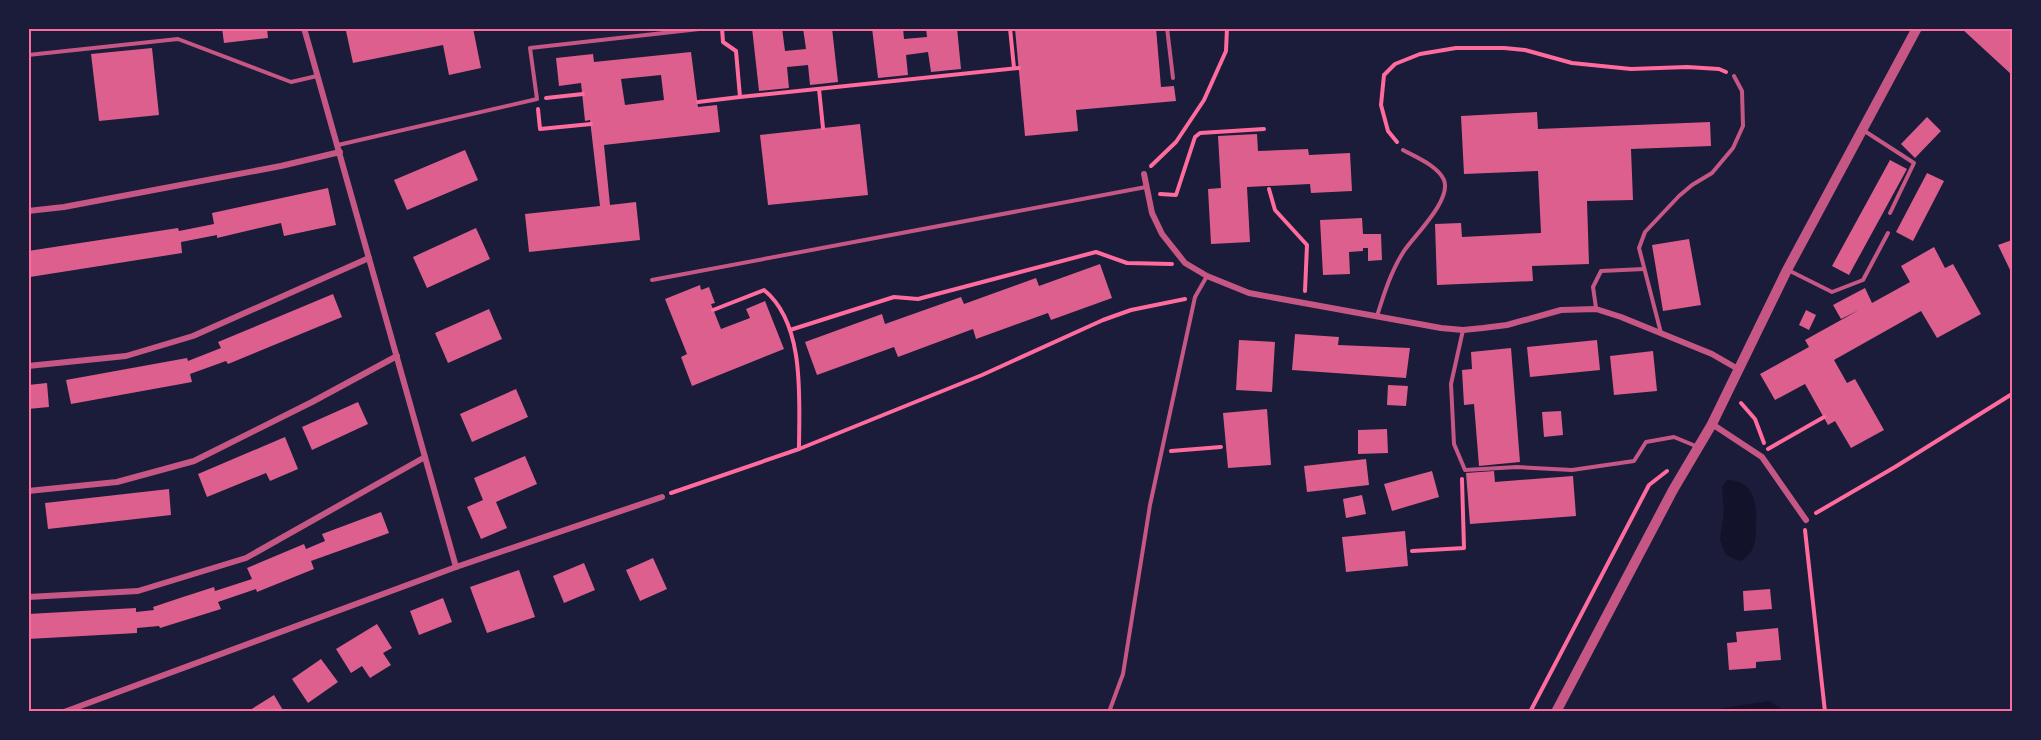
<svg xmlns="http://www.w3.org/2000/svg" width="2041" height="740" font-family="'PT Sans Narrow',sans-serif">
<style>
.water{fill:#12122b}
.building{fill:#dd5f8e;fill-rule:evenodd}
.lines{fill:none;stroke-linecap:round;stroke-linejoin:round}
.path{stroke:#ff6b9d;stroke-width:4}
.service{stroke:#c65784;stroke-width:4}
.minor{stroke:#c65784;stroke-width:6}
.tertiary{stroke:#c65784;stroke-width:10}
.neatline{fill:none;stroke:#ff6b9d;stroke-width:2}
</style>
<rect width="100%" height="100%" fill="#1b1b3a"/>
<g class="water">
<path d="M1727,480C1755,481 1757,503 1756,526C1756,540 1754,556 1739,561L1726,555L1720,540L1724,511L1722,487Z"/>
<path d="M1769,701L1785,711H1715L1718,709Z"/>
</g>
<g class="building">
<path d="M222,28H267L268,38L224,43Z"/>
<path d="M361,28H473L481,68L449,75L443,45L353,63L346,31Z"/>
<path d="M752,28H782L785,51L806,49L803,28H832L838,82L810,85L808,65L787,67L789,88L759,91Z"/>
<path d="M872,28H903L904,39L927,37L926,28H957L961,69L931,72L928,52L906,55L908,75L878,78Z"/>
<path d="M1156,28L1161,87L1174,86L1176,101L1076,110L1078,131L1025,136L1015,29Z"/>
<path d="M1961,28H2010L2012,31V75Z"/>
<path d="M152,48L159,115L99,121L91,54Z"/>
<path d="M691,52L698,107L717,105L720,132L604,145L610,205L636,202L640,240L529,252L525,214L600,206L590,120L585,121L581,83L559,86L556,58L593,54L594,62ZM661,75L664,100L625,105L621,79Z"/>
<path d="M1537,112L1538,129L1710,122L1711,146L1631,149L1633,200L1587,201L1589,264L1532,266L1533,281L1437,285L1435,224L1461,223L1462,237L1541,233L1538,171L1464,174L1461,116Z"/>
<path d="M1927,117L1941,131L1915,158L1901,144Z"/>
<path d="M860,124L868,195L768,205L760,135Z"/>
<path d="M1257,134L1258,151L1308,149L1309,155L1350,153L1352,191L1311,193L1310,184L1247,187L1250,242L1211,244L1208,189L1221,188L1218,136Z"/>
<path d="M465,150L478,180L407,210L394,180Z"/>
<path d="M1890,160L1907,169L1849,275L1832,266Z"/>
<path d="M1927,173L1944,181L1913,241L1896,232Z"/>
<path d="M328,188L336,225L284,236L281,223L217,238V235L181,242L182,253L30,277L28,275V251L178,228L179,231L214,224L212,213Z"/>
<path d="M1362,218L1363,234H1381L1382,260L1368,261V248H1363V251L1349,252L1350,274L1323,275L1320,220Z"/>
<path d="M476,228L490,259L427,288L413,257Z"/>
<path d="M1689,239L1701,305L1663,311L1652,245Z"/>
<path d="M2012,240V274L1998,245Z"/>
<path d="M1934,247L1945,268L1953,264L1981,314L1937,338L1921,311L1834,360L1847,383L1855,379L1884,430L1851,448L1835,421L1828,425L1805,384L1775,400L1760,374L1809,347L1805,340L1859,310L1841,319L1833,305L1865,288L1872,303L1910,282L1901,266Z"/>
<path d="M1100,264L1112,298L1051,320L1048,313L976,339L973,329L898,357L894,347L817,375L805,342L882,314L885,324L961,297L964,304L1036,278L1039,286Z"/>
<path d="M700,285L701,290L709,287L715,303L711,304L721,329L750,318L746,309L765,301L784,349L692,386L681,357L687,354L665,299Z"/>
<path d="M333,294L342,317L228,364L226,361L190,374L192,382L71,404L66,380L187,358L188,361L221,348L218,342Z"/>
<path d="M489,309L502,339L448,363L435,333Z"/>
<path d="M1806,310L1816,315L1809,330L1799,325Z"/>
<path d="M1295,334L1339,337L1338,345L1410,348L1406,378L1292,370Z"/>
<path d="M1239,340L1275,342L1272,392L1236,390Z"/>
<path d="M1597,340L1600,370L1530,377L1527,347Z"/>
<path d="M1511,348L1520,462L1479,466L1474,404L1464,405L1462,370L1472,369L1471,352Z"/>
<path d="M1653,351L1657,391L1614,395L1610,356Z"/>
<path d="M47,383L49,407L28,409V385Z"/>
<path d="M1388,385L1408,386L1406,406L1387,405Z"/>
<path d="M516,389L528,417L472,442L460,414Z"/>
<path d="M358,402L368,424L312,450L302,427Z"/>
<path d="M1267,409L1271,465L1228,468L1223,413Z"/>
<path d="M1561,411L1563,435L1544,437L1542,412Z"/>
<path d="M1387,429L1388,453L1358,454V430Z"/>
<path d="M285,437L298,469L270,481L266,473L207,497L198,474Z"/>
<path d="M525,456L537,484L496,502L507,528L481,539L467,507L483,500L474,478Z"/>
<path d="M1366,459L1369,485L1307,492L1304,466Z"/>
<path d="M1432,471L1439,497L1392,511L1384,484Z"/>
<path d="M1494,471L1495,482L1573,476L1576,516L1470,524L1466,473Z"/>
<path d="M169,489L171,515L48,529L45,503Z"/>
<path d="M1362,495L1366,514L1346,518L1343,499Z"/>
<path d="M381,512L389,533L311,561L314,569L257,592L256,589L218,602L221,609L160,628L159,626L137,628V633L28,639V614L136,608V612L154,610L153,607L183,597L214,587L215,591L252,579L247,568L304,544L306,549L325,541L322,534Z"/>
<path d="M1405,531L1408,566L1346,572L1342,537Z"/>
<path d="M653,558L667,589L640,601L626,570Z"/>
<path d="M584,563L595,590L564,603L553,576Z"/>
<path d="M519,570L535,617L487,633L470,587Z"/>
<path d="M1770,589L1772,609L1744,611L1743,591Z"/>
<path d="M443,598L452,622L419,635L410,611Z"/>
<path d="M377,624L392,648L383,653L391,665L370,678L362,666L351,673L336,649Z"/>
<path d="M1778,628L1781,660L1756,662V668L1729,670L1727,643L1737,642L1736,632Z"/>
<path d="M321,659L338,682L308,703L292,679Z"/>
<path d="M274,695L284,712H247Z"/>
</g>
<g class="lines">
<g class="path">
<path d="M1010,28L1014,68"/>
<path d="M819,89L823,128"/>
<path d="M740,97L1019,68"/>
<path d="M546,98L583,94"/>
<path d="M698,102L740,97L736,51L723,42L722,28"/>
<path d="M538,109L540,129L591,124"/>
<path d="M1397,142L1388,131L1381,105L1384,75L1395,64L1420,54L1456,48H1504L1525,50L1572,63L1631,69L1687,67L1719,69L1726,72"/>
<path d="M1151,166L1176,142L1204,100L1226,51L1227,28"/>
<path d="M1269,189L1275,210L1307,245L1305,291"/>
<path d="M1160,194L1176,195L1195,137L1200,133L1264,129"/>
<path d="M713,310L764,290C806,324 799,401 799,449"/>
<path d="M790,330L894,297L918,299L1096,252L1127,263L1172,264"/>
<path d="M1741,403L1755,419L1764,443"/>
<path d="M1768,449L1824,417"/>
<path d="M1171,451L1221,447"/>
<path d="M671,493L799,449L982,375L1103,320L1131,310L1185,299"/>
<path d="M1816,513L1895,467L2012,394"/>
<path d="M1805,530L1825,712"/>
<path d="M1412,551L1464,548L1462,479"/>
<path d="M1530,712L1649,485L1667,471"/>
</g>
<g class="service">
<path d="M1167,28L1173,78"/>
<path d="M28,55L178,39L291,82L317,76"/>
<path d="M1863,130L1914,163L1890,213"/>
<path d="M338,145L537,99L530,48L708,28"/>
<path d="M1788,270L1832,292L1863,280L1888,233"/>
<path d="M652,280L1146,187"/>
<path d="M1596,308L1593,287L1601,271L1644,269"/>
<path d="M1377,316C1384,294 1391,271 1404,251C1414,236 1452,200 1444,180C1438,166 1416,157 1403,150"/>
<path d="M1463,330L1451,384L1454,444L1465,470L1517,467L1572,470L1634,461L1646,442L1674,437L1698,447"/>
<path d="M1661,333L1639,248L1645,232L1679,196L1692,185L1712,173L1733,148L1743,126L1742,91L1734,76"/>
<path d="M1109,712L1123,674L1150,505L1195,297L1207,276"/>
</g>
<g class="minor">
<path d="M304,28L456,567"/>
<path d="M1144,174L1152,213L1162,234L1185,263L1207,276L1249,293L1441,328L1463,330L1483,328L1507,325L1561,310L1596,309L1621,317L1712,354L1738,369"/>
<path d="M28,211L64,207L281,166L340,152"/>
<path d="M28,366L126,356L193,336L369,258"/>
<path d="M1712,424L1762,457L1806,520"/>
<path d="M28,491L117,482L194,461L312,402L397,356"/>
<path d="M28,597L138,591L246,558L425,457"/>
<path d="M64,712L456,567L662,497"/>
</g>
<path class="tertiary" d="M1556,712L1673,490L1712,424L1787,270L1917,28"/>
</g>
<rect width="2041" height="740" fill="none" stroke="#1b1b3a" stroke-width="60"/>
<rect x="30" y="30" width="1981" height="680" class="neatline"/>
</svg>
